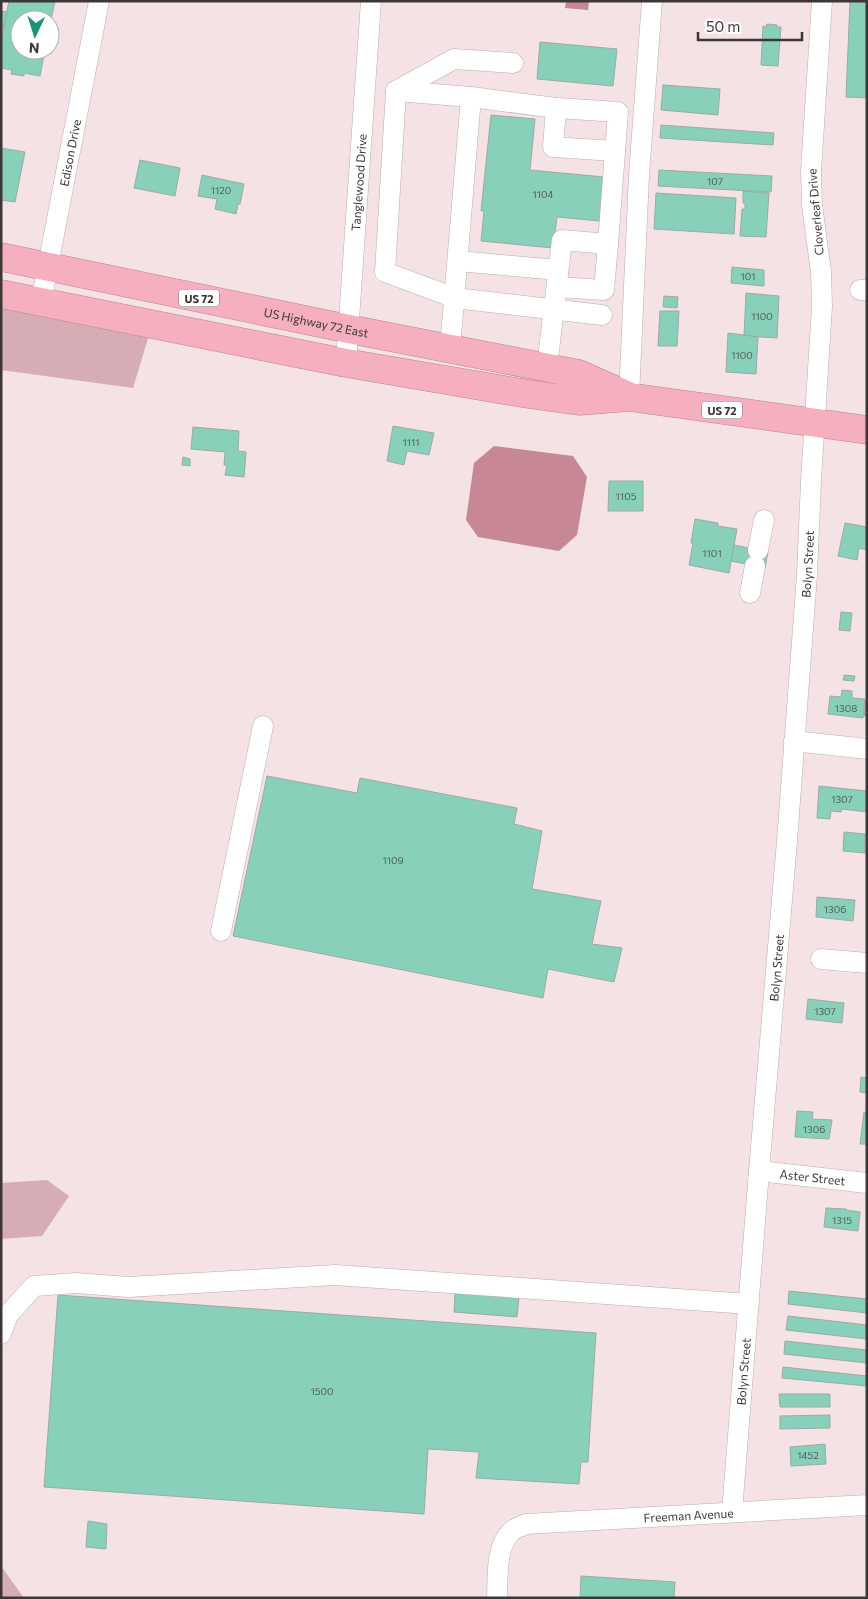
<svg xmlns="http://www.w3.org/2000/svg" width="868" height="1599" font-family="Commissioner,sans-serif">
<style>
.green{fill:#d7adb5}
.water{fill:#c78795}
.building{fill:#88d0b9;stroke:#9baba5}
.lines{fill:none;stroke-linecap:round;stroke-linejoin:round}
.minor-casing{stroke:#bdacaf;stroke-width:21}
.highway-casing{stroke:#b5858f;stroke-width:29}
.minor{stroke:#fff;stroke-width:20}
.highway{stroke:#f6afbe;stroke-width:28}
.labels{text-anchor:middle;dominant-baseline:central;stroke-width:5;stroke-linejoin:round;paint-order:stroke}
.number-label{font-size:10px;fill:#505c58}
.shield{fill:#fff;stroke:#777273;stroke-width:1}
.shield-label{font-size:11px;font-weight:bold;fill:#3d3637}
.street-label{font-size:12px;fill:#3d3637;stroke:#fff}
</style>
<rect width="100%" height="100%" fill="#f4e2e5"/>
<g class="green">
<path d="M1,302L150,332L133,388L1,370Z"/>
<path d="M47,1180L69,1196L42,1236L1,1239V1183Z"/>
<path d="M1,1566L24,1598H1Z"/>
</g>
<g class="water">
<path d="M566,1H589L588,10L565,8Z"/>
<path d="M494,446L573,456L587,477L577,535L559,551L478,537L466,520L474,463Z"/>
</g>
<g class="building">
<path d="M9,1H55L50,24V20H20V50H45L40,76L24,73V76L11,74L12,70L1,68V39Z"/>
<path d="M850,1H867V98L846,97Z"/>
<path d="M1,11L7,12L4,27H1Z"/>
<path d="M767,24L777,25V27H781L778,66L761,65L763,26L766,27Z"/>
<path d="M540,42L617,49L613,86L537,79Z"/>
<path d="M663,85L720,89L718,115L661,110Z"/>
<path d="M491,115L535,119L530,170L604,177L600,221L557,217L553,248L481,241L484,211H481Z"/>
<path d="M661,125L774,133L773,145L660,138Z"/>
<path d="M1,148L25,152L15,202L1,200Z"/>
<path d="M140,160L180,168L175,196L134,188Z"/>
<path d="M659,170L772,176L771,192L658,186Z"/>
<path d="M202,175L244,184L240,204H238L236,214L215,209L217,199L198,196Z"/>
<path d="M743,191L769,193L766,237L740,236L742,209H745V203H743Z"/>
<path d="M656,193L736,198L734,234L654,229Z"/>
<path d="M732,267L764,270V286L731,283Z"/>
<path d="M746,293L779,296L777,338L744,336Z"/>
<path d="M664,296L678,297L677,308L663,307Z"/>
<path d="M660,311H679L677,346H658Z"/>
<path d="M728,333L758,337L756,374L726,372Z"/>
<path d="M393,426L434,433L429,455L407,451L404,465L387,461Z"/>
<path d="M193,427L239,431L238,451L246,452L244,477L225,475L227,465H224L225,452L191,449Z"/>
<path d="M183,457L190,459V466L182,465Z"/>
<path d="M609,481H643V511H608Z"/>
<path d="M695,519L718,523V526L737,529L729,573L689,565L693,543H691Z"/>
<path d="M845,523L867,527V550L859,548L857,560L838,556Z"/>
<path d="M734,545L768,552L765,568L731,561Z"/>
<path d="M841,612L852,613L850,631L839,630Z"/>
<path d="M844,675L855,676L854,681L843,680Z"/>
<path d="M842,690L852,691V698L865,699L863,718L828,714L830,696L841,697Z"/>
<path d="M866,701H867V716H864Z"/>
<path d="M267,776L357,793L360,778L517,808L514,824L542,831L532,889L601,901L592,944L622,948L614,982L548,969L543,998L233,936Z"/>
<path d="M819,786L867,791V812L842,809L841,812L831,811L830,819L817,818Z"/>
<path d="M844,832L865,834V853L843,851Z"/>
<path d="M817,897L855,900L853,921L816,917Z"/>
<path d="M808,999L844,1003L842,1023L806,1019Z"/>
<path d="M861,1077L867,1078V1093L860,1092Z"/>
<path d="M797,1111L813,1112L812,1119L832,1120L829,1139L795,1137Z"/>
<path d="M864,1112L867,1113V1144H860Z"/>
<path d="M826,1208L846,1209V1210L860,1212L858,1231L824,1227Z"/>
<path d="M789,1291L867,1299V1313L788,1304Z"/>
<path d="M455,1293L519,1297L517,1317L454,1312Z"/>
<path d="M58,1295L596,1333L588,1462H581L579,1484L476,1478L479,1452L428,1449L424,1514L44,1487Z"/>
<path d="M788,1316L867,1325V1339L786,1330Z"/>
<path d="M785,1341L867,1350V1363L784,1354Z"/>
<path d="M783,1367L867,1376V1386L782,1378Z"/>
<path d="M779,1394H830V1407H780Z"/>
<path d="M830,1415V1428L780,1429V1416Z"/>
<path d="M825,1444L826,1464L791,1466L790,1447Z"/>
<path d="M88,1521L107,1524L106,1549L86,1547Z"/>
<path d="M581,1576L675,1582L674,1598H580Z"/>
</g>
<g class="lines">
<g class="minor-casing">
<g id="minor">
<path d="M396,91L385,272L455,298L602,315"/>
<path d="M396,91L471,97L450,348"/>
<path d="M396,91L454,59L513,63"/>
<path d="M471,97L556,108L618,112L608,244"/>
<path d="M556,108L553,147L615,151"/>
<path d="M458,261L558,270"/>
<path d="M860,290H867"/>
<path id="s1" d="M41,302L99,1"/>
<path id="s2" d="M346,363L371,1"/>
<path d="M547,367L562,240L608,244L604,290L557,287"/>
<path d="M629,397L639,175L652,1"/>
<path d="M758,550L764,520"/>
<path d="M750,593L755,566"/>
<path d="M794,741L867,749"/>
<path d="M221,931L263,726"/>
<path d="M821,959L867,963"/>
<path id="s3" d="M759,1171L867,1183"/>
<path d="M1,1334L8,1315L34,1286L76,1283L128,1287L335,1275L749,1304"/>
<path id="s4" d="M732,1512L759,1171L787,841L807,575L811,481L822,306L821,272L812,205L811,171L822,1"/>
<path id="s5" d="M497,1598C498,1578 495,1546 512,1531C515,1528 522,1526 526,1524L867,1505"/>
</g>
</g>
<g class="highway-casing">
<g id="highway">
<path id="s6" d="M1,257L349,329L579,374L626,395"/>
<path d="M1,294L346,363L528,394L579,401L629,397L867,430"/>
</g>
</g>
<use href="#minor" class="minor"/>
<use href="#highway" class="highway"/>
</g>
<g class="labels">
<g class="number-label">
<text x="715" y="181">107</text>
<text x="221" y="190">1120</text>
<text x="543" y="194">1104</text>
<text x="748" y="276">101</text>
<text x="762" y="316">1100</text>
<text x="742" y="355">1100</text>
<text x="411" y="442">1111</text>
<text x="626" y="496">1105</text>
<text x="712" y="553">1101</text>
<text x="846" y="708">1308</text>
<text x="842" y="799">1307</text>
<text x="393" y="860">1109</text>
<text x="835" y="909">1306</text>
<text x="825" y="1011">1307</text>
<text x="814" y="1129">1306</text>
<text x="842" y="1220">1315</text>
<text x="322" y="1391">1500</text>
<text x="808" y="1455">1452</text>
</g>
<g class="shield">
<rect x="179" y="289.5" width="40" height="17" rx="4"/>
<rect x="702" y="401.5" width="40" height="17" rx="4"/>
</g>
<g class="shield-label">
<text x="199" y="298">US 72</text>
<text x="722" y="410">US 72</text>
</g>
<g class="street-label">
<text stroke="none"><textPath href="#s1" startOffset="152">Edison Drive</textPath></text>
<text stroke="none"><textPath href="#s2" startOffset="181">Tanglewood Drive</textPath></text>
<text transform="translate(815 212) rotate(-95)">Cloverleaf Drive</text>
<text stroke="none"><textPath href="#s6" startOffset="322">US Highway 72 East</textPath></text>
<text stroke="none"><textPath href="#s4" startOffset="951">Bolyn Street</textPath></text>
<text stroke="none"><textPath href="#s4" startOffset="546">Bolyn Street</textPath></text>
<text stroke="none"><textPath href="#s3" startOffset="54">Aster Street</textPath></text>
<text stroke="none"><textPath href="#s4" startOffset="141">Bolyn Street</textPath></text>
<text stroke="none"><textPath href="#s5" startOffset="249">Freeman Avenue</textPath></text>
</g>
</g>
<rect width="868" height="1599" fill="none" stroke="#3d3637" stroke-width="5"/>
<g transform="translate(35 35) rotate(184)"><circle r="24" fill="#ffffff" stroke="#b1afaf"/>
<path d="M0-4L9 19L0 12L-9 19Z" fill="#1c9276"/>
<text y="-8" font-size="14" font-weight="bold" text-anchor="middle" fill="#3d3637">N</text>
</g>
<path d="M698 32v8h104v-8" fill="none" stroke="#3d3637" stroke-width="2.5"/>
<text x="706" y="32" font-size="15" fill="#3d3637" stroke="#ffffff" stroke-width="4" paint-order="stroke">50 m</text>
</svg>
